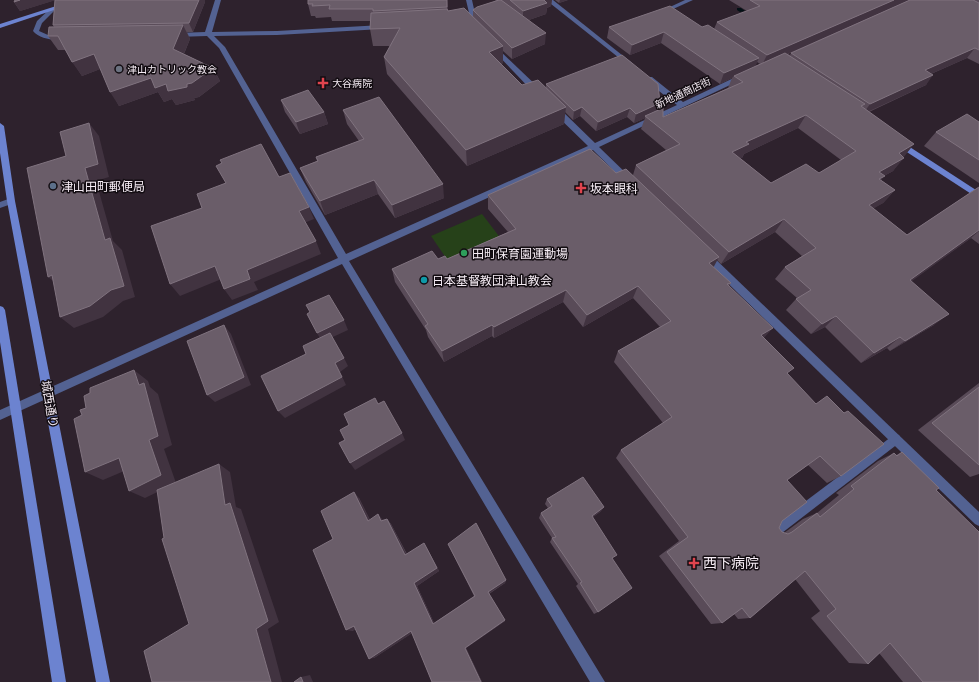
<svg xmlns="http://www.w3.org/2000/svg" width="979" height="682" font-family="Mulish,'Noto Sans JP',sans-serif">
<style>
.green{fill:#264119}
.lines{fill:none;stroke-linecap:round;stroke-linejoin:round}
.stream{fill:#031015;fill-rule:evenodd}
.lane{fill:#536292;fill-rule:evenodd}
.street{fill:#536292;fill-rule:evenodd}
.secondary{fill:#6c83d0;fill-rule:evenodd}
.wall{fill:#594b58;fill-rule:evenodd}
.shaded-wall{fill:#413340}
.building{fill:#6a5d69;stroke:#80737f;fill-rule:evenodd}
.worship-dot{fill:#6b7280;stroke:#130d12;stroke-width:1.5}
.health-dot{fill:#e0444e;stroke:#130d12;stroke-width:1.5}
.service-dot{fill:#5c6f8a;stroke:#130d12;stroke-width:1.5}
.leisure-dot{fill:#2e9e5b;stroke:#130d12;stroke-width:1.5}
.culture-dot{fill:#0f9aa8;stroke:#130d12;stroke-width:1.5}
.labels{text-anchor:middle;dominant-baseline:central;stroke-width:3;stroke-linejoin:round;paint-order:stroke}
.far-poi-label{font-size:10px;fill:#f6edf5;stroke:#130d12;text-anchor:start}
.far-street-label{font-size:10px;fill:#f6edf5;stroke:#130d12}
.poi-label{font-size:12px;fill:#f6edf5;stroke:#130d12;text-anchor:start}
.street-label{font-size:12px;fill:#f6edf5;stroke:#130d12}
.near-poi-label{font-size:14px;fill:#f6edf5;stroke:#130d12;text-anchor:start}
</style>
<rect width="100%" height="100%" fill="#2e222d"/>
<path class="green" d="M482,214L505,244L472,296L431,236Z"/>
<g class="lines">
<path class="stream" d="M737,8H741L745,11L740,12L737,10Z"/>
<path class="lane" d="M895,434L899,435L901,439L899,443L778,536L774,538L770,536L768,532L770,528Z"/>
<g class="street">
<path d="M215,0H221L212,32L277,31L382,25L385,27L382,29L277,35L214,36L225,47L346,254L588,146L552,111V107H558L595,143L677,105L646,81V77H652L683,102L740,75H746L747,77L599,147L632,179L633,181L632,183H626L593,150L349,261L605,682H590L342,264L0,420V410L338,258L219,48L207,36L176,37L173,35L176,33L205,32Z"/>
<path d="M466,0H472L476,18L469,22L462,24L459,22L460,21L470,17Z"/>
<path d="M546,0H553L632,63V65H628Z"/>
<path d="M685,0H693L662,14L657,13Z"/>
<path d="M51,8L56,9L42,23L39,31L48,35L64,37V39C54,41 40,39 33,31L37,21Z"/>
<path d="M492,47H496L541,90V94H535L492,49Z"/>
<path d="M11,198L15,201L14,203L0,208V202Z"/>
<path d="M705,251L708,252L979,512V526L975,524L702,258L700,255Z"/>
</g>
<g class="secondary">
<path d="M75,0H84L0,28V24Z"/>
<path d="M0,123L4,126L15,201L110,682H96L7,201L0,153Z"/>
<path d="M899,140L979,192V199L896,145L895,143Z"/>
<path d="M0,306L3,307L5,310L66,682H52L0,342Z"/>
</g>
</g>
<g class="wall">
<path d="M15,0H205V2L193,32H187L190,39L184,54L213,68L220,81L199,97L194,98L195,100L176,105L172,99L164,102L158,92L119,106L100,69L82,76L65,50H58L48,36L54,27L53,25L55,0L20,11L14,2Z"/>
<path d="M447,0L448,11L473,17V10L496,1L495,0H552L551,6L547,8L546,14L529,20L545,44L512,59L503,51V63L501,64L522,85L546,88V84L660,103L658,110L663,117L728,88L732,78L720,84L661,43L630,55L607,38L609,27H702L714,29L717,22L747,11L729,0H979V64L967,58L931,74L926,85L869,112L914,144L903,157L893,171L884,176L881,180L895,190L883,203L873,208L907,235L979,187V244L971,238L911,281L934,325L890,351L887,348L861,363L825,327L811,334L786,310L796,299L797,298L775,279L785,267L802,256L775,232L721,264L717,260L713,267L731,283L729,286L788,374L841,476L827,483L808,465L787,480L782,521L779,528L782,532L784,533L803,519L817,513L839,495L836,493L878,461L894,453L896,455L902,452L936,490L979,682H903L879,653L868,664L849,663L811,618L820,611L795,579L750,618L738,619L734,614L722,623L711,624L659,556L679,541L616,458L621,450L663,423L614,362L618,351L660,327L633,298L583,327L563,302L494,338L492,336L444,362L428,337L426,330L395,282L392,269L438,259H447L508,232L488,209V195L616,173L633,175L636,165L666,150L641,129L645,118L634,123L627,117L596,131L580,116L573,120L565,112L564,124L467,166L387,74L384,57L390,46H373L370,29V21H332L331,17L316,18L315,16H311L308,4ZM908,1L791,53L790,55L788,54ZM757,62L760,64L755,66ZM798,128L841,160L819,173L771,183L740,158H742L744,154Z"/>
<path d="M555,0H568L559,3Z"/>
<path d="M281,100L324,112L328,124L300,134L285,112Z"/>
<path d="M343,110L444,198L395,218L378,194L325,215L306,182L300,168L317,161L316,157L359,141L347,124Z"/>
<path d="M979,122V183L924,146L936,132Z"/>
<path d="M979,383V474L970,477L918,430Z"/>
<path d="M359,498L370,520H383L387,519L391,524L407,554L424,543L427,548L439,571L417,586L434,623L474,596L448,544L506,580L505,583L489,594L505,621L466,648L482,682H432L412,633L374,658L356,629L352,631L333,539Z"/>
<path d="M547,499L604,507L600,512L593,517L612,558L598,612L594,614L576,586L578,584L550,542L552,538L539,518L541,513L548,508L545,504Z"/>
</g>
<g class="shaded-wall">
<path d="M20,0H56L20,11L14,2Z"/>
<path d="M199,0H205V2L193,32L189,23Z"/>
<path d="M542,0H552L551,6L547,8L546,14L523,22V11Z"/>
<path d="M560,0H568L559,3Z"/>
<path d="M894,0H910L762,65L767,55Z"/>
<path d="M183,25L190,39L180,63L173,49Z"/>
<path d="M664,32L661,43L630,55L632,45Z"/>
<path d="M546,33L545,44L512,59V48Z"/>
<path d="M503,46V63L489,69V52Z"/>
<path d="M975,48L967,58L917,80L925,70Z"/>
<path d="M94,54L103,68L82,76L72,62Z"/>
<path d="M759,58L754,69L734,76L732,78L720,84L724,73Z"/>
<path d="M213,68L220,81L199,97L194,98L195,100L176,105L172,99L164,102L158,92L119,106L110,92L151,78L166,84H187Z"/>
<path d="M933,75L926,85L863,114L870,104Z"/>
<path d="M660,103L657,112L645,116V118L634,123L636,114Z"/>
<path d="M566,107L564,124L467,166L466,150Z"/>
<path d="M582,107L580,116L573,120L574,111Z"/>
<path d="M630,108L627,117L596,131L598,122Z"/>
<path d="M324,112L328,124L300,134L296,122Z"/>
<path d="M806,115L798,128L744,154L742,158L726,165L732,152L746,142Z"/>
<path d="M89,123L99,136L109,177L96,181L113,241L122,250L135,297L123,301L103,317L74,328L60,317L105,240L85,168Z"/>
<path d="M914,144L903,158L899,153Z"/>
<path d="M904,158L893,171L884,176L874,189L879,172Z"/>
<path d="M374,180L378,194L325,215L320,201Z"/>
<path d="M443,184L444,198L395,218L392,205Z"/>
<path d="M895,190L883,203L858,218L869,205Z"/>
<path d="M309,207L314,219L304,223L299,211Z"/>
<path d="M784,219L775,232L721,264L729,252Z"/>
<path d="M979,230V231L971,238L897,292L910,280Z"/>
<path d="M316,241L321,254L254,282L258,290L232,300L224,289L247,270Z"/>
<path d="M719,257L712,270L709,263Z"/>
<path d="M215,266L224,278L180,296L170,284Z"/>
<path d="M52,275L62,288L48,277Z"/>
<path d="M638,286L633,298L583,327L587,315Z"/>
<path d="M566,290L563,302L494,338V327Z"/>
<path d="M949,314L934,325L890,351L905,341Z"/>
<path d="M836,316L825,327L811,334L822,324Z"/>
<path d="M344,320L348,330L322,342L317,333Z"/>
<path d="M224,325L231,334L251,385L215,402L207,395Z"/>
<path d="M492,325V336L444,362L442,351Z"/>
<path d="M773,328L763,339L761,335Z"/>
<path d="M900,337L887,348L861,363L874,353Z"/>
<path d="M344,358L348,366L340,372L346,385L285,418L278,411L335,363Z"/>
<path d="M134,370L148,381L150,387L158,394L172,445L164,449L176,483L145,498L129,491L149,440L139,385Z"/>
<path d="M402,433L405,440L355,470L350,463Z"/>
<path d="M119,458L136,466L103,480L85,472Z"/>
<path d="M219,464L230,472L236,507L241,509L279,622L268,629L282,682H271L256,629L225,505Z"/>
<path d="M354,492L359,498L373,526L368,521Z"/>
<path d="M604,507L600,512L589,520L592,516Z"/>
<path d="M378,514L383,520L381,521Z"/>
<path d="M387,519L391,524L409,559L405,555Z"/>
<path d="M424,543L439,571L417,586L435,625L433,624L414,583Z"/>
<path d="M506,580L505,583L488,594V592Z"/>
<path d="M505,620V621L466,648L482,682H481L465,648Z"/>
<path d="M354,626L360,627L352,631L346,630Z"/>
<path d="M411,631L414,632L374,658L369,659Z"/>
<path d="M310,675L313,682H303L301,677Z"/>
</g>
<g class="building">
<path d="M15,0H20L14,2Z"/>
<path d="M55,0H199L189,23L53,25Z"/>
<path d="M308,0H447V7L373,11V9H329L330,5L312,6L313,4H308Z"/>
<path d="M499,0H501L546,33L512,48L473,10L477,7Z"/>
<path d="M510,0H544L547,3L523,11Z"/>
<path d="M750,0H894L767,55L717,22L760,6Z"/>
<path d="M910,0H973L979,3V50L975,48L925,70L933,75L870,104L791,53Z"/>
<path d="M670,6L702,27L708,25L759,58L724,73L664,32L632,45L609,27Z"/>
<path d="M464,8L503,46L489,52L522,85L538,80L566,107L466,150L384,57L400,28L370,29L371,13L447,9L448,11Z"/>
<path d="M183,25L173,49L213,68L192,83L187,84V87L168,91L166,84L155,88L151,78L110,92L94,54L72,62L58,36H48L49,27Z"/>
<path d="M785,53L865,104L861,106L914,144L899,153L904,158L879,172L885,176L879,179L895,190L869,205L907,235L979,187V230L910,280L949,314L905,341L900,337L874,353L836,316L822,324L796,299L811,290L785,267L816,248L784,219L729,252L636,165L680,144L645,116L663,108V117L743,82L734,76ZM806,115L856,151L819,173L806,164L771,183L732,152L749,144L746,142Z"/>
<path d="M622,55L658,84L660,103L636,114L630,108L598,122L582,107L574,111L546,84Z"/>
<path d="M308,90L324,112L296,122L281,100Z"/>
<path d="M379,97L443,184L392,205L374,180L320,201L300,168L318,161L316,157L364,139L343,110Z"/>
<path d="M967,114L979,122V160L936,132Z"/>
<path d="M89,123L98,164L85,168L105,240L110,238L124,286L111,290L90,306L60,317L52,275L48,277L27,168L66,156L60,132Z"/>
<path d="M261,144L279,177L290,173L309,207L299,211L316,241L247,270L250,279L224,289L215,266L170,284L151,226L202,208L197,194L226,183L216,166L222,163L220,160Z"/>
<path d="M590,149L616,173L626,169L719,257L709,263L731,283L727,284L773,328L761,335L794,368L787,373L816,404L827,396L844,413L848,411L884,444L841,476L820,456L787,480L807,502L782,521L779,528L782,532L788,534L792,532L817,513L820,517L854,489L851,486L894,453L897,456L902,452L939,488L936,490L979,532V682H923L890,643L868,664L827,616L836,609L805,571L750,618L742,608L722,623L667,552L688,537L621,450L672,417L618,351L671,321L638,286L587,315L566,290L494,327L492,325L442,351L425,326L428,324L392,269L432,251L438,259L445,256L447,259L516,229L488,195Z"/>
<path d="M329,295L344,320L317,333L307,314L310,312L306,305Z"/>
<path d="M224,325L244,377L207,395L187,341Z"/>
<path d="M330,333L344,358L335,363L342,377L278,411L261,376L306,354L303,346Z"/>
<path d="M134,370L139,385L144,383L158,436L149,440L161,475L129,491L119,458L85,472L74,419L82,415L80,410L86,408L84,396L90,393V388Z"/>
<path d="M979,387V465L932,423Z"/>
<path d="M375,398L378,404L384,401L402,433L350,463L339,443L345,440L340,430L349,425L344,414Z"/>
<path d="M219,464L225,505L230,503L268,621L256,629L271,682H152L144,651L189,624L162,539L164,538L157,490Z"/>
<path d="M583,477L604,507L592,516L617,555L612,558L632,588L598,612L580,583L582,582L552,538L556,537L541,513L552,506L547,499Z"/>
<path d="M354,492L368,521L378,514L381,521L387,519L405,555L424,543L437,568L414,583L433,624L475,596L448,544L476,523L506,580L488,592L505,620L465,648L481,682H432L411,631L369,659L354,626L346,630L313,550L333,539L321,511Z"/>
<path d="M301,677L303,682H294Z"/>
</g>
<circle class="worship-dot" cx="119" cy="69" r="4"/>
<g class="health-dot">
<path d="M321 77h4v4h4v4h-4v4h-4v-4h-4v-4h4z"/>
<path d="M579 182h4v4h4v4h-4v4h-4v-4h-4v-4h4z"/>
<path d="M692 557h4v4h4v4h-4v4h-4v-4h-4v-4h4z"/>
</g>
<circle class="service-dot" cx="53" cy="186" r="4"/>
<circle class="leisure-dot" cx="464" cy="253" r="4"/>
<circle class="culture-dot" cx="424" cy="280" r="4"/>
<g class="labels">
<g class="far-poi-label">
<text x="127" y="69">津山カトリック教会</text>
<text x="332" y="83">大谷病院</text>
</g>
<g class="far-street-label">
<text transform="translate(683 93) rotate(-25)">新地通商店街</text>
</g>
<g class="poi-label">
<text x="61" y="186">津山田町郵便局</text>
<text x="590" y="188">坂本眼科</text>
<text x="472" y="253">田町保育園運動場</text>
<text x="432" y="280">日本基督教団津山教会</text>
</g>
<g class="street-label">
<text transform="translate(50 404) rotate(80)">城西通り</text>
</g>
<g class="near-poi-label">
<text x="703" y="563">西下病院</text>
</g>
</g>
</svg>
